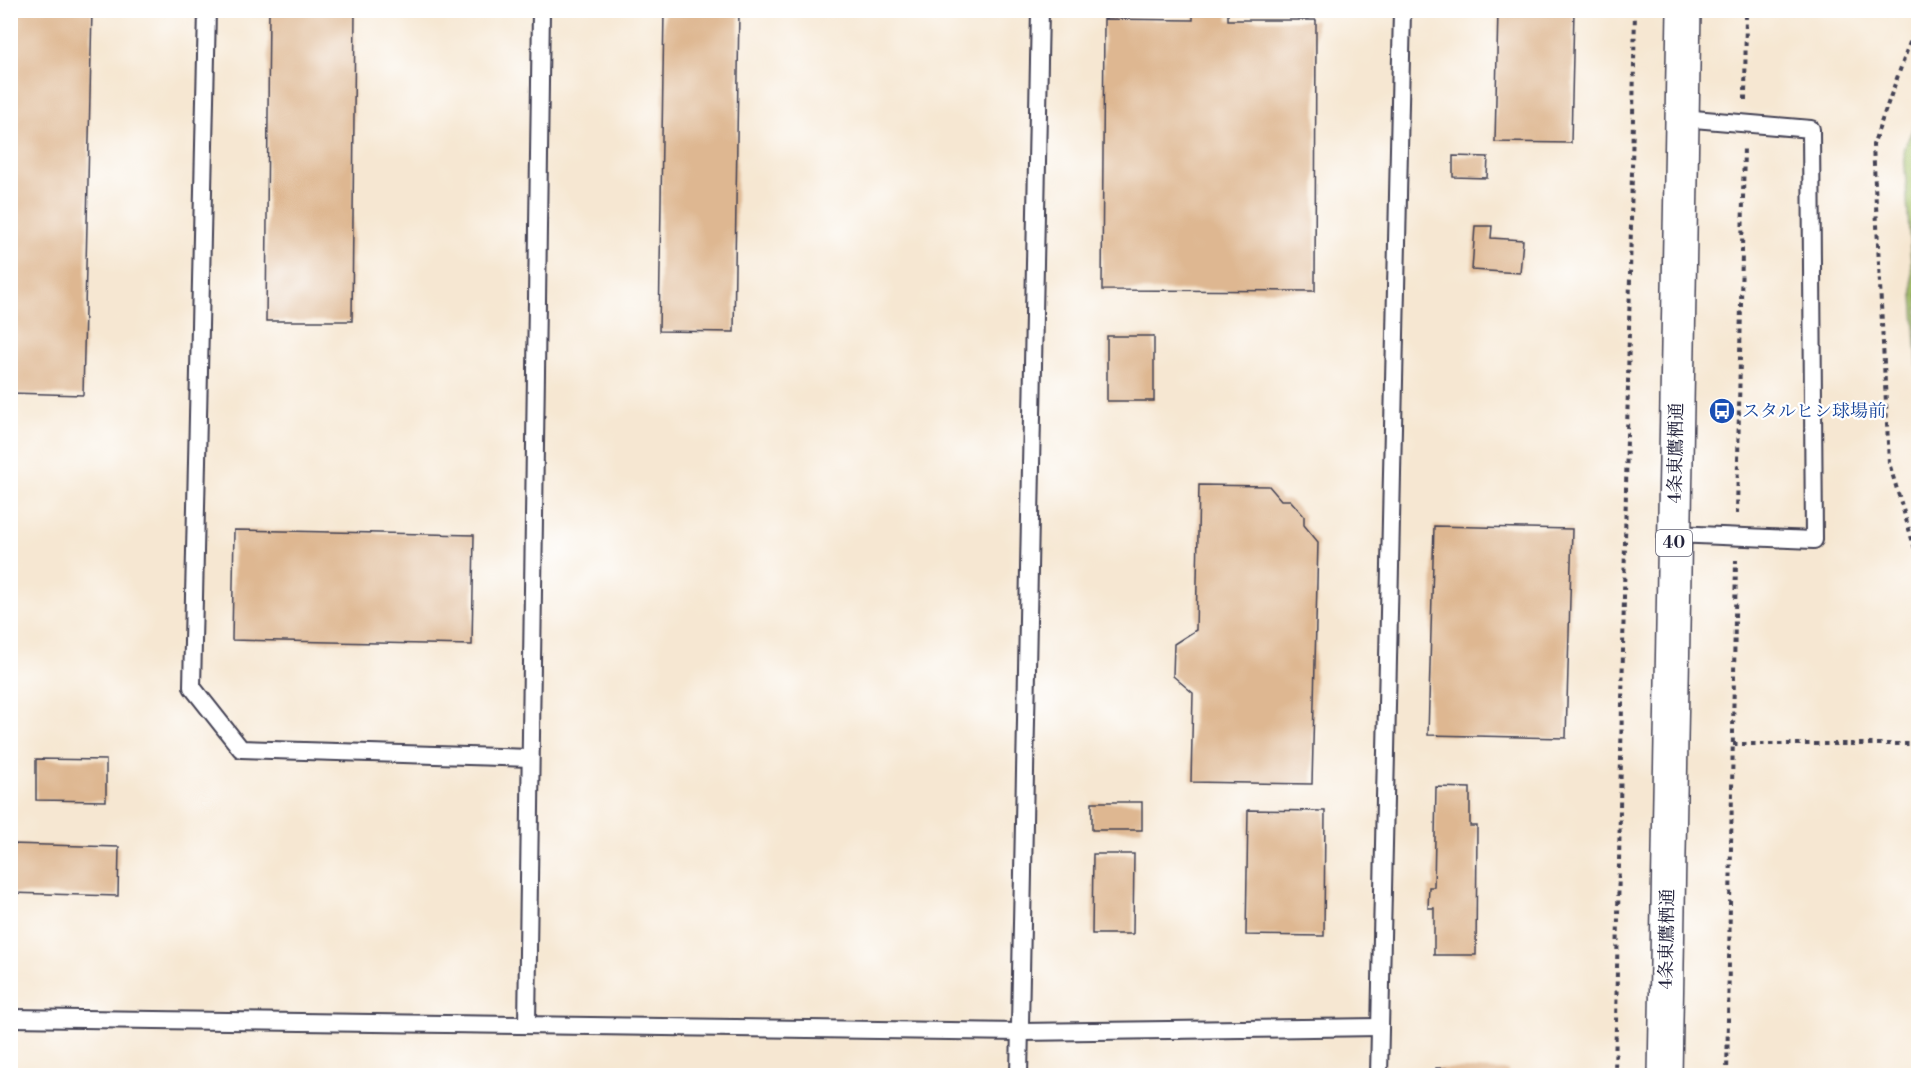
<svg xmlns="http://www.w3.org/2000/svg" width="1929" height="1086" font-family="'Libre Bodoni','Noto Serif JP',serif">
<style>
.green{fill:#a9c46a;stroke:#667352;stroke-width:1.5}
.building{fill:#deb791}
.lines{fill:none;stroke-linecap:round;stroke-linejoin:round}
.service-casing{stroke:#424052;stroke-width:20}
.trunk-casing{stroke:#424052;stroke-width:36}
.path{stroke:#424052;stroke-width:4;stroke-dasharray:4.5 4.5;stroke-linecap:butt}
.service{stroke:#fff;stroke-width:16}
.trunk{stroke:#fff;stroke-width:33}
.labels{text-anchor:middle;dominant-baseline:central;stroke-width:4.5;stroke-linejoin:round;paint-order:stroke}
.shield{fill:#fff;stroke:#646476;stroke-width:1.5}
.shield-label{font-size:16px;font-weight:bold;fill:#22223b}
.transit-label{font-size:18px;fill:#164399;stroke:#fff;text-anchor:start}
.street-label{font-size:18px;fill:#22223b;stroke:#fff}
</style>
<rect width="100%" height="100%" fill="#fff"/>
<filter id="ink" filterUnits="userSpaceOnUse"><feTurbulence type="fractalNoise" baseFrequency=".0167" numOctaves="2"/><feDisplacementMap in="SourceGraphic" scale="12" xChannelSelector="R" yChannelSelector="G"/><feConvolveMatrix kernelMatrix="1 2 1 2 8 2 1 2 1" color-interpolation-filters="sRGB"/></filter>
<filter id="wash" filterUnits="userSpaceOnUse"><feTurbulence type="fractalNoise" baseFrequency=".008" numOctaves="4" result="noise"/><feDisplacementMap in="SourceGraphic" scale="24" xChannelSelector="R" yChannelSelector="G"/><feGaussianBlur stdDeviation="1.35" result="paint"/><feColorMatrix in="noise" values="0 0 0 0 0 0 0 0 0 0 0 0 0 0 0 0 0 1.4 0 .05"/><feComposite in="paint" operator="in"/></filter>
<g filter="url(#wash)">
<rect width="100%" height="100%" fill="#f6e7d2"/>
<path class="green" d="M1918,116V374L1904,150Z"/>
<g id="blocks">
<g class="building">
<path d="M10,10H92L83,395L10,393Z"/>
<path d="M269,10H355L352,321H266Z"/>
<path d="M664,10H739L734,332L659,331Z"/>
<path d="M1193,10H1228V20H1316L1315,291L1102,290L1104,19L1193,20Z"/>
<path d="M1498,10H1574L1571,143L1495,142Z"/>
<path d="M1453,156L1488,157L1487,178L1453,177Z"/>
<path d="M1475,226H1492L1491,238L1523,240L1520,273L1472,270Z"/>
<rect x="1107" y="336" width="47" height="65"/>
<path d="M1199,485L1269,486L1281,500H1290L1304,516V525L1318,542L1312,784L1191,782L1193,693L1173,676L1174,644L1196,630Z"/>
<path d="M1434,526L1572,529L1566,738L1428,735Z"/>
<path d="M234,530L474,535L472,645L232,640Z"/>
<path d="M36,759L106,760V801L36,800Z"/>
<path d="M1436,787L1470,788V826H1477L1476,955H1434V908H1428L1429,887H1434Z"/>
<rect x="1092" y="802" width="50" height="28"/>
<path d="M1248,810L1325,811L1324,936L1246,935Z"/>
<path d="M10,844L119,847L118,896L10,893Z"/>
<path d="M1093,854H1134L1133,934H1092Z"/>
<path d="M1436,1068L1508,1070V1076H1436Z"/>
</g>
</g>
</g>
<g filter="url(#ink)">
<use href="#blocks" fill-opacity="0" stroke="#424052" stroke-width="1.5"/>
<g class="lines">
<g class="service-casing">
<g id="service">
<path d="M207,10L192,687L241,749L530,758"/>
<path d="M1674,534L1814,540L1811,129L1682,118"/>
<path d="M10,1018L1020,1032L1380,1027"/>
<path d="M527,1025L541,10"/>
<path d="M1019,1076L1040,10"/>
<path d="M1379,1076L1402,10"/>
</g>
</g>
<g class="trunk-casing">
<path id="trunk" d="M1665,1076L1684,10"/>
</g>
<g class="path">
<path d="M1918,26L1914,31L1873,145L1889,463L1918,559"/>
<path d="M1745,100L1746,10"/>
<path d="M1737,514L1744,146"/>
<path d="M1733,744H1918"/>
<path d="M1615,1076L1635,10"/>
<path d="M1727,1076L1736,560"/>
</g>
<use href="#service" class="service"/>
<use href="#trunk" class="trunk"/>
</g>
</g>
<defs>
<g id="bus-disc" transform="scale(1.35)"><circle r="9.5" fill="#1a4fb4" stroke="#fff"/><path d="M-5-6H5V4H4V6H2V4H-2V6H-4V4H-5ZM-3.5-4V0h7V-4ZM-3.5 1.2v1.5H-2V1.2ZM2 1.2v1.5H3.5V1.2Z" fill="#fff"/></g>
</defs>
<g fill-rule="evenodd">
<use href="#bus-disc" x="1722" y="411"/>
</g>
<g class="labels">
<rect class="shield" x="1656" y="530" width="36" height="26" rx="4.5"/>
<g class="shield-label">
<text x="1674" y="543">40</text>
</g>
<g class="transit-label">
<text x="1742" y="411">スタルヒン球場前</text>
</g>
<g class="street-label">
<text transform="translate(1676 453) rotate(-89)">4条東鷹栖通</text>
<text transform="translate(1667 939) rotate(-89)">4条東鷹栖通</text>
</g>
</g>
<rect width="1929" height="1086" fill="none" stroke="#fff" stroke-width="36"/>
</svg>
